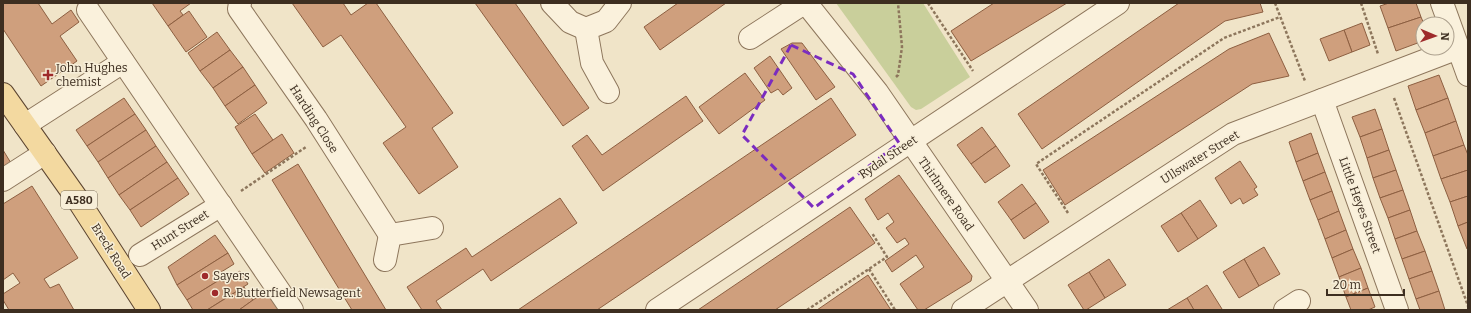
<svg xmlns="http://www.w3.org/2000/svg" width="1471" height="313" font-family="Bitter,serif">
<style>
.green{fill:#c9cf9b}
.building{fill:#cf9f7d;stroke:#8d5f41}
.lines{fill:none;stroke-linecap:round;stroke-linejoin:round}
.minor-casing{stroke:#8d765c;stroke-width:24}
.major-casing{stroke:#5b4430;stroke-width:24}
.path{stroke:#8d765c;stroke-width:2.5;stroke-dasharray:3 2;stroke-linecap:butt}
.minor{stroke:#faf1dc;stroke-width:22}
.major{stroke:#f3d9a0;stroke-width:22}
.marked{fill:none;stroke:#7b2cbf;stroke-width:3;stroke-dasharray:8 5;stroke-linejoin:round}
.poi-dot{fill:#9e2a2b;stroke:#f7eed8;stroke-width:1.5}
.labels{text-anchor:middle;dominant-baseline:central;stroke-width:3;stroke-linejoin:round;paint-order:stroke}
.shield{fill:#f7eed8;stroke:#756857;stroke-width:1}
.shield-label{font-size:11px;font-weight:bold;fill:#3d2e20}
.poi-label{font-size:12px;fill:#3d2e20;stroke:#f7eed8;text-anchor:start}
.street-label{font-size:12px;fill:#3d2e20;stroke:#f7eed8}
</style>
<rect width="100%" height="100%" fill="#f0e4c8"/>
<path class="green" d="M836,3H923L970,77L921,109L916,110L911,107Z"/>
<g class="building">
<path d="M3,3H38L52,24L71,10L79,22L60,36L77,61L41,86L3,29Z"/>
<path d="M152,3H191L180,11L183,15L168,26Z"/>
<path d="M292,3H343L351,15L368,3H376L453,113L432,128L458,167L419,194L383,143L406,127L341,35L323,47Z"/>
<path d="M475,3H515L589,108L563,126Z"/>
<path d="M678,3H726L660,50L644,27Z"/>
<path d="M994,3H1067L971,61L951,31Z"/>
<path d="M1179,3H1260L1263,12L1225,21L1042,149L1018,114Z"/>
<path d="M1389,3H1416L1421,17L1388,28L1380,6Z"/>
<path d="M189,11L207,37L186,52L168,26Z"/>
<path d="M1421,17L1424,24L1423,41L1396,51L1388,28Z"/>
<path d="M1362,23L1370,45L1352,52L1344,30Z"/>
<path d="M1344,30L1352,52L1329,61L1320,39Z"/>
<path d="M217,32L230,50L200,71L188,53Z"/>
<path d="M1269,33L1289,76L1252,84L1065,205L1043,170L1229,49Z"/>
<path d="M792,43H802L835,87L816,100L781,49Z"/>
<path d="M230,50L243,67L213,88L200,71Z"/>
<path d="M770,56L792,88L783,95L778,89L771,93L754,68Z"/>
<path d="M243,67L255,85L225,106L213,88Z"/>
<path d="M745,73L765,100L719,134L699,107Z"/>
<path d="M1439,75L1448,98L1416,110L1408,86Z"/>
<path d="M255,85L267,103L238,124L225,106Z"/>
<path d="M686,96L703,121L603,191L572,146L587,135L602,155Z"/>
<path d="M124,98L135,114L87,146L76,130Z"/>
<path d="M831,98L856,135L597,310H518Z"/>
<path d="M1448,98L1456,121L1425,133L1416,110Z"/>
<path d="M1375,109L1382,129L1360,137L1352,117Z"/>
<path d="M135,114L146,130L98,162L87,146Z"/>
<path d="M255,114L273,140L252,154L235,127Z"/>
<path d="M1456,121L1464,145L1433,156L1425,133Z"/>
<path d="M982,127L996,146L971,164L957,145Z"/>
<path d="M1382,129L1389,150L1367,158L1360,137Z"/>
<path d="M146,130L156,146L108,178L98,162Z"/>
<path d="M1311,133L1318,153L1296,162L1289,142Z"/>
<path d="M282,134L294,153L265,173L252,154Z"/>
<path d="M1464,145L1468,155V170L1441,179L1433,156Z"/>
<path d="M156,146L167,162L119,195L108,178Z"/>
<path d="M996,146L1010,166L985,183L971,164Z"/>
<path d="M3,150L14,168L3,175Z"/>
<path d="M1389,150L1396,170L1373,178L1367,158Z"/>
<path d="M1318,153L1325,172L1303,181L1296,162Z"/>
<path d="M1240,161L1257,187L1254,189L1258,195L1243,204L1240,198L1231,204L1215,178Z"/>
<path d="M167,162L178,178L130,210L119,195Z"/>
<path d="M298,164L386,310H352L272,180Z"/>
<path d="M1396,170L1403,190L1380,198L1373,178Z"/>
<path d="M1468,170V196L1450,202L1441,179Z"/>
<path d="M1325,172L1332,191L1310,200L1303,181Z"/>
<path d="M899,175L972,276L971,281L924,310H918L900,284L924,267L916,255L892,272L885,261L909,244L905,238L897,243L886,228L894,222L888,213L878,220L865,199Z"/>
<path d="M178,178L189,194L141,227L130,210Z"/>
<path d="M1022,184L1036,203L1011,220L998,202Z"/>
<path d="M32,186L78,258L44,279L50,288L59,284L74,310H9L3,300V294L20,283L13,273L3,280V204Z"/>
<path d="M1403,190L1410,210L1388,218L1380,198Z"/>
<path d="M1332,191L1339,211L1318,220L1310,200Z"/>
<path d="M1468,196V222L1458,226L1450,202Z"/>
<path d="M560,198L577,223L491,281L483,269L436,301L442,310H422L407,287L466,248L472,257Z"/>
<path d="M1200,200L1217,226L1198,239L1181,213Z"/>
<path d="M1036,203L1049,222L1024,239L1011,220Z"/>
<path d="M850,207L875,243L775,310H698Z"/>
<path d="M1410,210L1417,231L1395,239L1388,218Z"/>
<path d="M1339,211L1346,230L1325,239L1318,220Z"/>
<path d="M1181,213L1198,239L1178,252L1161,226Z"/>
<path d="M1468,222V248L1467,249L1458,226Z"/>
<path d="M1346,230L1353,249L1332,258L1325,239Z"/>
<path d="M1417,231L1425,251L1402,259L1395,239Z"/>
<path d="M215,235L228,253L177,285L168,267Z"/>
<path d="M1264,247L1280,274L1259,286L1244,259Z"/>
<path d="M1353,249L1361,268L1339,277L1332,258Z"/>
<path d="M1425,251L1432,271L1409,279L1402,259Z"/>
<path d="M228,253L234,264L218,274L221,279L187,300L177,285Z"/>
<path d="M1109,259L1126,285L1105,298L1089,272Z"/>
<path d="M1244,259L1259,286L1239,298L1223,272Z"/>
<path d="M1361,268L1368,288L1346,297L1339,277Z"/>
<path d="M240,271L248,284L207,310H193L187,300L221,279L223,282Z"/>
<path d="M1432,271L1439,291L1416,299L1409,279Z"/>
<path d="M1089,272L1105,298L1086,310H1084L1068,285Z"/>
<path d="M868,275L891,310H817Z"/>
<path d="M1207,285L1222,309L1221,310H1194L1187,298Z"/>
<path d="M244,287L253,300L239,310H207Z"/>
<path d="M1368,288L1375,307L1368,310H1351L1346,297Z"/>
<path d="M266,291L279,310H239L253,300Z"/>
<path d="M1439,291L1445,310H1420L1416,299Z"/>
<path d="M1187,298L1194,310H1167Z"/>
</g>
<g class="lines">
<g class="minor-casing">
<g id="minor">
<path d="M240,3L239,9L316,119L390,235"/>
<path d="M552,3L570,22L586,29"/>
<path d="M806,3L877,92L1027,310"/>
<path d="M1442,3L1468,75"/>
<path d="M88,10L292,310"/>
<path d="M750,38L804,3"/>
<path d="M608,92L592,63L586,29L606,21L620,3"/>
<path d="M1322,100L1397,310"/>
<path d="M25,125L123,62"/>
<path d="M3,180L45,153"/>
<path d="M140,255L221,205"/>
<path d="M385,260L390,235L432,228"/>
<path d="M657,310L1118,3"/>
<path d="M963,310L1233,134L1458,48"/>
<path d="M1285,310L1299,301"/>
</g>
</g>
<g class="major-casing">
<path id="major" d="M3,94L80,203L149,310"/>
</g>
<g class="path">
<path d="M928,3L973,71"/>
<path d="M1275,3L1305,81"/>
<path d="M1361,3L1378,54"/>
<path d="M896,77L898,75L902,47L898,3"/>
<path d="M1394,98L1468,306"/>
<path d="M241,191L306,147"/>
<path d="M1068,213L1036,164L1224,38L1280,17"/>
<path d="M869,269L895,310"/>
<path d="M807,310L887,257L872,233"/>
</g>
<use href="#minor" class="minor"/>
<use href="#major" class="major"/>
</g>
<path class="marked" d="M791,45L853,74L899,143L814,208L742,135Z"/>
<g class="poi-dot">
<path d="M46 69h4v4h4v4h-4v4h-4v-4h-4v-4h4z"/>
<circle cx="205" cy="276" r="4"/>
<circle cx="215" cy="293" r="4"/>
</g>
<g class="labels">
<rect class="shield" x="61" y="191" width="36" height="18" rx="3"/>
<g class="shield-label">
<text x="79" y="200">A580</text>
</g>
<g class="poi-label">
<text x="56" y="68">John Hughes<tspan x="56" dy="14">chemist</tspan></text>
<text x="213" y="276">Sayers</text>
<text x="223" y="293">R. Butterfield Newsagent</text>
</g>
<g class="street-label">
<text transform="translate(314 119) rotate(57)">Harding Close</text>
<text transform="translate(888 157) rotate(-34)">Rydal Street</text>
<text transform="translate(1200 157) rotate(-32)">Ullswater Street</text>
<text transform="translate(946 194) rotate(55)">Thirlmere Road</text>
<text transform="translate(1360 205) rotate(70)">Little Heyes Street</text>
<text transform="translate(180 230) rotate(-32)">Hunt Street</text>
<text transform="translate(111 251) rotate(58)">Breck Road</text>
</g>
</g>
<rect width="1471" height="313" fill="none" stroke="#3d2e20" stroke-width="8"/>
<g transform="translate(1435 36) rotate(92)"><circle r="19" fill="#f7eed8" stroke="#ada18e"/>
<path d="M0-3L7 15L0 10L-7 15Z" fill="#9e2a2b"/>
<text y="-6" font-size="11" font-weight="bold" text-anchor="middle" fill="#3d2e20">N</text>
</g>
<path d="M1327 289v6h77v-6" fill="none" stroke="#3d2e20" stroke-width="2"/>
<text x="1333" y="289" font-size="12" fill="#3d2e20" stroke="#f7eed8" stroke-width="3" paint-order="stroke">20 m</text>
</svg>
